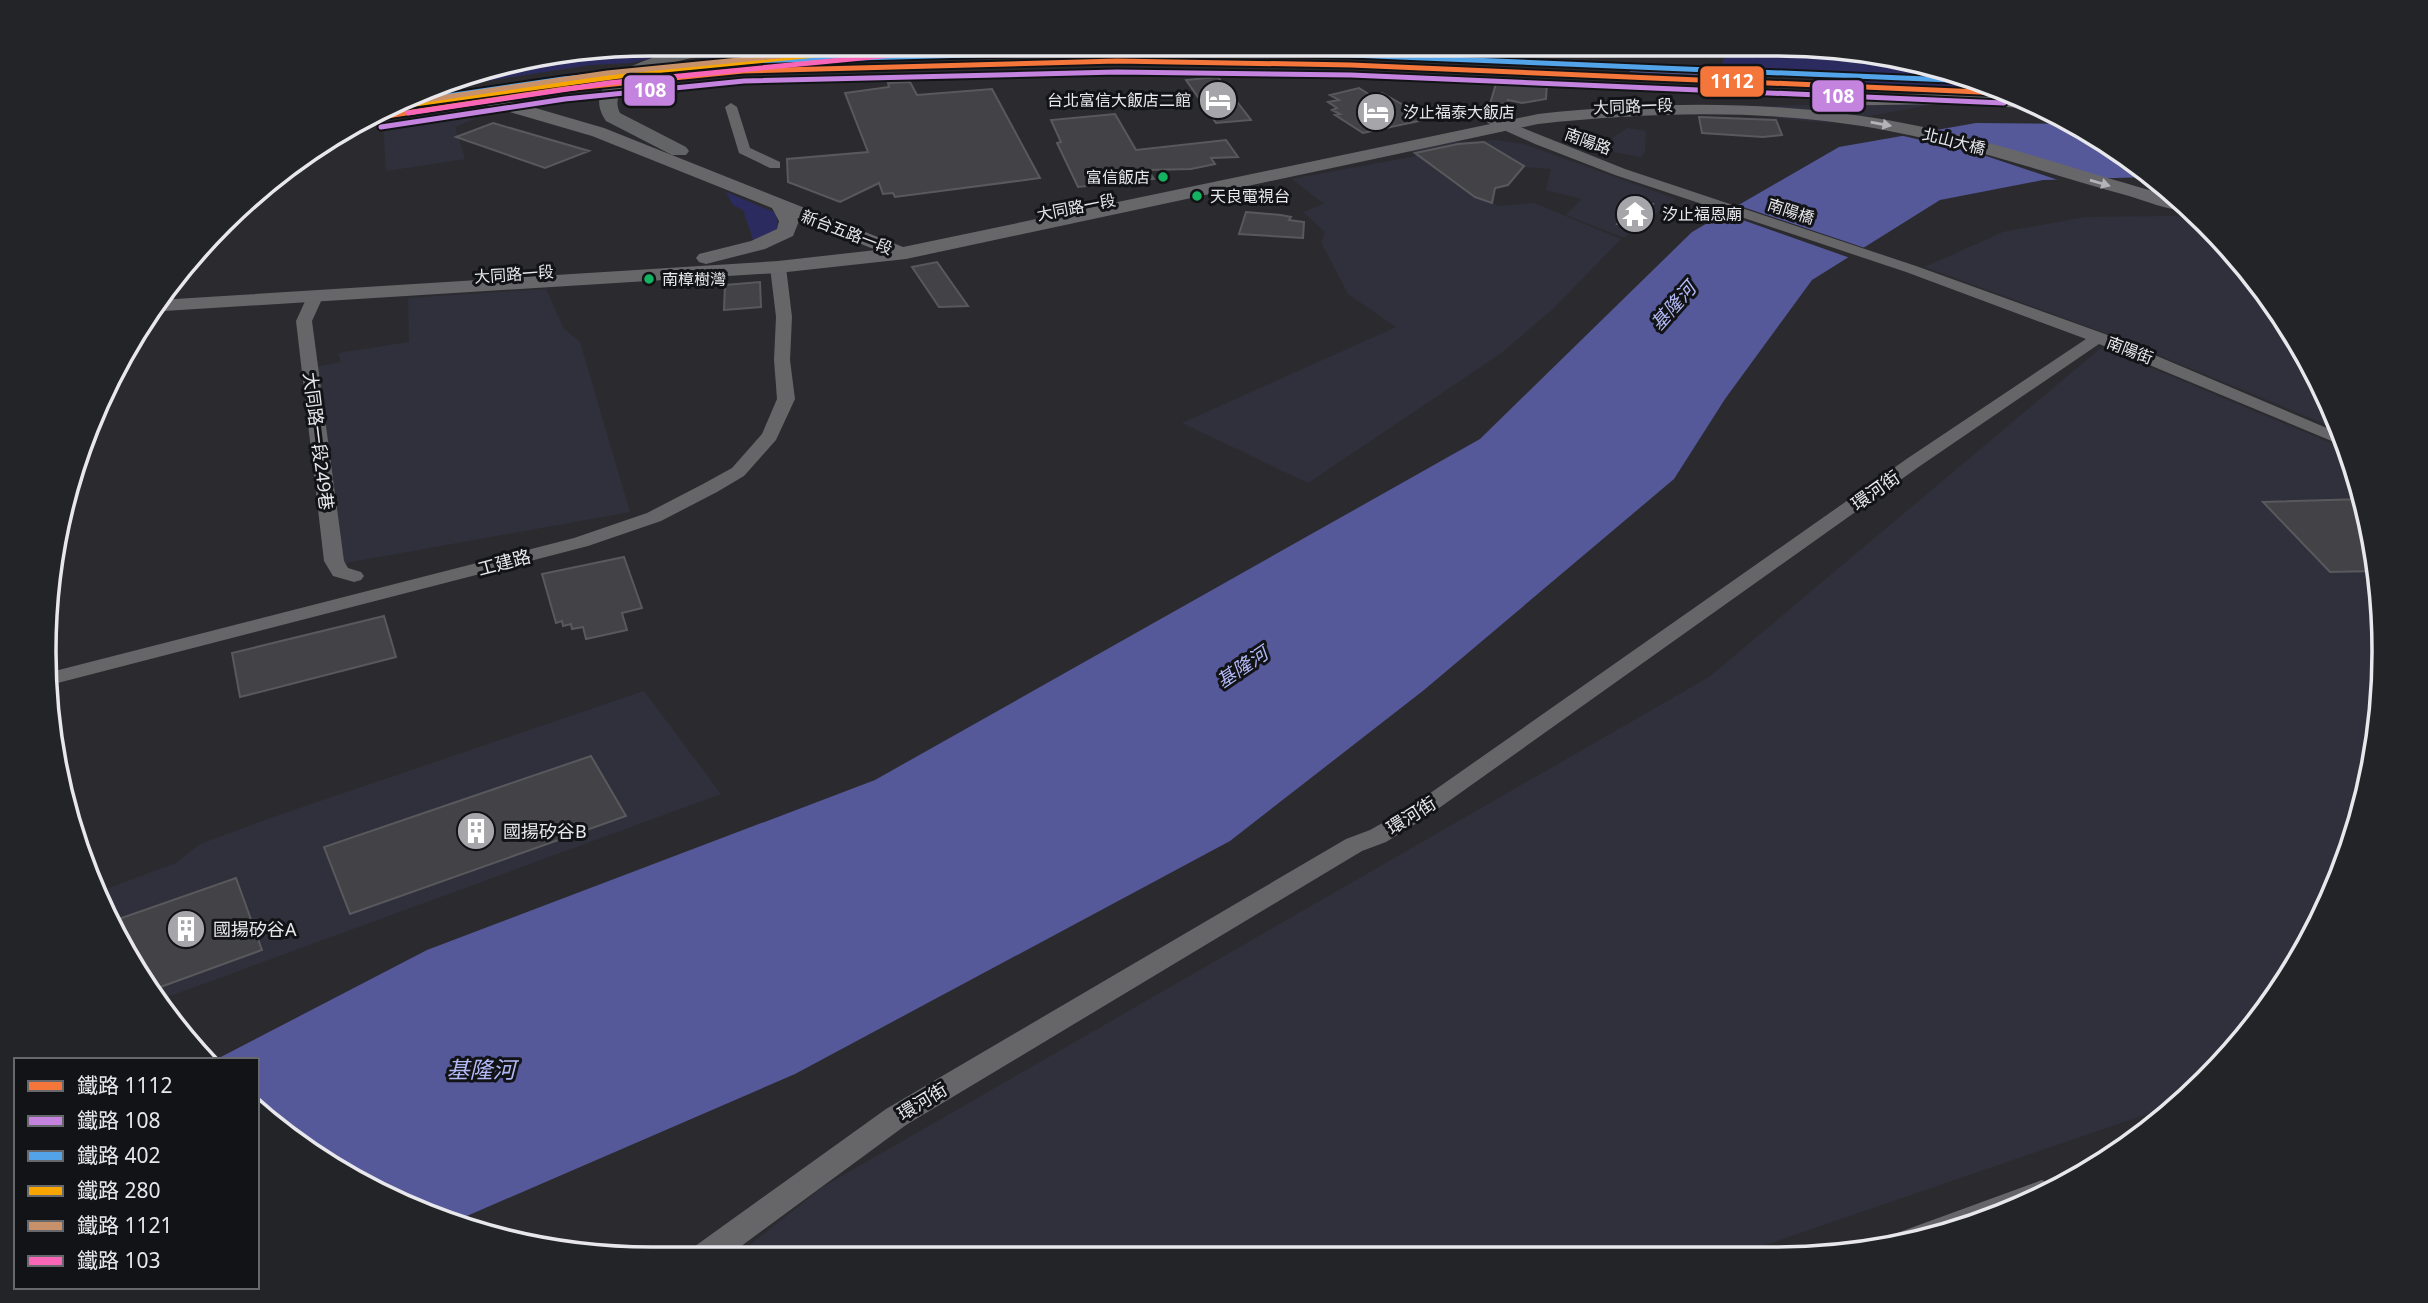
<svg xmlns="http://www.w3.org/2000/svg" width="2428" height="1303" font-family="'Noto Sans','Noto Sans TC',sans-serif">
	<style>
		.built { fill: #2f303c }
		.green { fill: #2c2b5f }
		.water { fill: #555899 }
		.pier { fill: #2b2b2f }
		.building { fill: #434347; stroke: #59595d; stroke-width: 2 }
		.lines { fill: none; stroke-linecap: round; stroke-linejoin: round }
		.minor { fill: #666668; fill-rule: evenodd }
		.major { fill: #67676a; fill-rule: evenodd }
		.highway { fill: #636466; fill-rule: evenodd }
		.rail-1-casing { stroke: #121316; stroke-width: 9 }
		.rail-2-casing { stroke: #121316; stroke-width: 9 }
		.rail-3-casing { stroke: #121316; stroke-width: 9 }
		.rail-4-casing { stroke: #121316; stroke-width: 9 }
		.rail-5-casing { stroke: #121316; stroke-width: 9 }
		.rail-6-casing { stroke: #121316; stroke-width: 9 }
		.rail-1 { stroke: #f5763a; stroke-width: 5 }
		.rail-2 { stroke: #c483df; stroke-width: 5 }
		.rail-3 { stroke: #53a3e8; stroke-width: 5 }
		.rail-4 { stroke: #f7a600; stroke-width: 5 }
		.rail-5 { stroke: #c7916a; stroke-width: 5 }
		.rail-6 { stroke: #fa66b7; stroke-width: 5 }
		.oneway { fill: #b4b4b8 }
		.bus-dot { fill: #13b361; stroke: #121316; stroke-width: 2.5 }
		.labels { text-anchor: middle; dominant-baseline: central; stroke-width: 6; stroke-linejoin: round; paint-order: stroke }
		.far-poi-label { font-size: 16px; fill: #e7e7ec; stroke: #121316; text-anchor: start }
		.far-street-label { font-size: 16px; fill: #e7e7ec; stroke: #121316 }
		.bus-label { font-size: 16px; fill: #e7e7ec; stroke: #121316; text-anchor: start }
		.street-label { font-size: 18px; fill: #e7e7ec; stroke: #121316 }
		.poi-label { font-size: 18px; fill: #e7e7ec; stroke: #121316; text-anchor: start }
		.water-label { font-size: 19px; font-style: italic; fill: #b3b9f6; stroke: #121316 }
		.near-water-label { font-size: 23px; font-style: italic; fill: #b3b9f6; stroke: #121316 }
		.rim { fill: none; stroke: #e7e7ec; stroke-width: 3.5 }
		.line-badge { stroke: #121316; stroke-width: 2.5 }
		.badge-label { font-size: 19px; text-anchor: middle; font-weight: bold; fill: #fff }
	</style>
	<rect width="100%" height="100%" fill="#2b2b2f"/>
	<path class="built" d="M 1948,102 L 1830,123 L 1774,118 L 1779,108 L 1763,106 Z
		M 463,109 L 467,118 L 477,118 L 455,127 L 465,159 L 386,171 L 383,122 Z
		M 1627,128 L 1646,131 L 1645,152 L 1641,157 L 1585,147 L 1590,142 L 1604,144 Z
		M 1497,140 L 1524,144 L 1676,199 L 1624,238 L 1566,215 L 1582,199 L 1546,190 L 1551,169 L 1525,167 L 1508,186 L 1496,190 L 1494,203 L 1472,195 L 1499,206 L 1534,203 L 1621,239 L 1553,309 L 1500,354 L 1308,483 L 1182,423 L 1396,327 L 1348,294 L 1321,242 L 1325,232 L 1303,212 L 1324,204 L 1292,179 L 1416,156 L 1410,151 L 1454,142 Z
		M 2173,216 L 2200,219 L 2258,281 L 2321,382 L 2339,430 L 2110,335 L 1925,267 L 2003,232 L 2085,217 Z
		M 546,289 L 564,329 L 580,342 L 630,512 L 340,564 L 315,367 L 341,362 L 338,353 L 409,342 L 408,298 Z
		M 2102,347 L 2347,450 L 2363,494 L 2383,611 L 2379,730 L 2352,846 L 2303,955 L 2207,1081 L 2179,1103 L 1739,1254 L 734,1258 L 821,1188 L 1709,677 Z
		M 644,691 L 721,794 L 162,999 L 95,893 L 176,863 L 200,844 L 276,816 Z"/>
	<path class="green" d="M 651,44 L 710,44 L 631,63 L 590,65 L 488,81 L 465,75 Z
		M 809,44 L 955,44 L 898,49 L 771,48 L 699,61 C 734,47 772,46 809,44 Z
		M 1726,45 L 1816,45 L 1934,65 L 1994,89 L 1846,83 C 1806,70 1762,79 1721,70 Z
		M 726,192 L 776,213 L 778,228 L 754,242 L 743,210 L 733,205 Z"/>
	<path class="water" d="M 1629,64 L 1699,68 L 1700,75 L 1630,72 Z
		M 1976,123 L 2078,124 L 2152,177 L 2043,180 L 1940,200 L 1812,280 L 1725,399 L 1674,479 L 1424,690 L 1230,841 L 795,1074 L 453,1222 L 348,1178 L 257,1104 L 257,1060 L 215,1060 L 427,950 L 875,780 L 1480,439 L 1692,232 L 1839,147 Z"/>
	<path class="pier" d="M 1918,129 L 2106,181 L 2067,183 L 1980,154 L 1895,134 Z
		M 1734,204 L 1868,249 L 1853,259 L 1720,212 Z"/>
	<path class="building" d="M 1218,77 L 1251,120 L 1216,123 L 1186,80 Z
		M 1497,80 L 1547,83 L 1546,99 L 1522,103 L 1508,100 L 1507,105 L 1490,104 Z
		M 910,82 L 917,95 L 992,89 L 1040,178 L 895,197 L 893,193 L 883,194 L 879,183 L 840,202 L 788,182 L 787,159 L 868,152 L 845,93 L 889,87 L 888,83 Z
		M 1359,88 L 1370,95 L 1382,93 L 1428,119 L 1363,133 L 1335,115 L 1340,114 L 1332,110 L 1337,108 L 1328,102 L 1339,100 L 1330,95 Z
		M 1115,114 L 1136,150 L 1226,140 L 1238,157 L 1211,158 L 1215,164 L 1191,169 L 1148,170 L 1154,179 L 1078,187 L 1057,143 L 1061,142 L 1051,120 Z
		M 1699,117 L 1776,120 L 1782,135 L 1763,137 L 1702,133 Z
		M 493,123 L 589,151 L 545,168 L 456,137 Z
		M 1484,142 L 1524,166 L 1508,185 L 1495,188 L 1492,203 L 1475,197 L 1415,153 L 1458,144 Z
		M 1632,201 L 1653,204 L 1637,227 L 1617,224 Z
		M 1246,212 L 1281,215 L 1291,217 L 1289,220 L 1304,222 L 1303,238 L 1239,234 Z
		M 937,262 L 968,306 L 939,307 L 912,267 Z
		M 760,282 L 761,307 L 724,310 L 725,285 Z
		M 2364,499 L 2376,571 L 2330,572 L 2263,502 Z
		M 624,557 L 642,608 L 622,613 L 627,630 L 586,639 L 583,627 L 572,629 L 571,624 L 563,626 L 562,621 L 556,623 L 542,574 Z
		M 384,616 L 396,657 L 240,697 L 232,653 Z
		M 591,756 L 626,816 L 350,914 L 324,847 Z
		M 236,878 L 262,950 L 155,989 L 113,921 Z"/>
	<g class="lines">
		<path class="minor" d="M 731,103 L 737,107 L 750,148 L 780,162 L 780,168 L 770,168 L 739,153 L 725,107 Z
			M 1493,116 L 1625,169 L 1916,266 L 2105,334 L 2341,434 L 2346,447 L 2099,344 L 1920,466 L 1425,818 L 1386,842 L 1362,851 L 906,1125 L 725,1258 L 687,1258 L 691,1249 L 886,1109 L 1346,839 L 1370,830 L 1409,808 L 1908,458 L 2086,339 L 1906,272 L 1615,175 L 1535,144 L 1488,123 L 1486,120 Z
			M 778,262 L 786,267 L 792,317 L 790,360 L 795,399 L 776,440 L 744,476 L 717,492 L 661,521 L 588,546 L 46,686 L 47,673 L 574,538 L 647,513 L 703,484 L 732,468 L 762,434 L 777,399 L 774,360 L 776,317 L 770,267 Z
			M 315,292 L 323,297 L 312,321 L 344,561 L 348,568 L 361,572 L 364,576 L 361,580 L 354,582 L 333,576 L 324,561 L 296,321 L 307,297 Z
			M 2042,1180 L 2054,1187 L 1972,1227 L 1895,1245 L 1893,1242 L 1897,1233 Z"/>
		<path class="major" d="M 438,85 L 498,97 L 604,128 L 903,247 L 1538,114 C 1660,101 1782,100 1903,123 C 1997,140 2087,175 2180,198 L 2191,210 C 2173,213 2147,201 2129,196 C 2056,176 1984,151 1909,135 C 1787,108 1661,111 1538,124 L 906,259 L 778,273 L 148,312 L 159,300 L 778,261 L 876,250 L 797,218 L 799,221 L 793,236 L 765,249 L 706,264 L 699,262 L 696,258 L 699,254 L 751,241 L 777,229 L 779,221 L 772,208 L 592,136 L 489,106 L 425,93 Z
			M 1943,94 L 2013,97 L 2034,106 L 2027,108 L 1943,104 L 1819,106 L 1810,101 L 1819,96 Z"/>
		<path class="highway" d="M 712,44 L 774,44 C 765,55 701,55 683,60 C 664,64 644,72 629,85 C 619,94 614,100 620,113 L 686,147 L 689,151 L 686,155 L 672,155 L 606,121 C 571,71 680,48 712,44 Z"/>
		<g class="rail-1-casing">
			<path id="rail-1" d="M 380,117 L 564,89 L 743,71 L 1117,61 L 1351,65 L 2003,93"/>
		</g>
		<g class="rail-2-casing">
			<path id="rail-2" d="M 381,127 L 565,99 L 744,81 L 1117,72 L 1351,75 L 2004,103"/>
		</g>
		<g class="rail-3-casing">
			<path id="rail-3" d="M 407,102 L 563,79 L 742,61 L 1117,51 L 1351,55 L 1974,81"/>
		</g>
		<g class="rail-4-casing">
			<path id="rail-4" d="M 400,106 L 664,70 L 928,44"/>
		</g>
		<g class="rail-5-casing">
			<path id="rail-5" d="M 406,103 L 607,73 L 902,44"/>
		</g>
		<g class="rail-6-casing">
			<path id="rail-6" d="M 408,113 L 608,83 L 903,54"/>
		</g>
		<use href="#rail-1" class="rail-1"/>
		<use href="#rail-2" class="rail-2"/>
		<use href="#rail-3" class="rail-3"/>
		<use href="#rail-4" class="rail-4"/>
		<use href="#rail-5" class="rail-5"/>
		<use href="#rail-6" class="rail-6"/>
	</g>
	<defs><path id="oneway-solid" d="M-6-.8H1V-3.2L6.5 0L1 3.2V.8H-6Z" transform="scale(1.75)"/></defs>
	<g class="oneway">
		<use href="#oneway-solid" transform="translate(1881 124) rotate(10)"/>
		<use href="#oneway-solid" transform="translate(2100 183) rotate(16)"/>
	</g>
	<defs>
		<g id="hotel-disc" transform="scale(2.0125)"><circle r="9.5" fill="#a5a5aa" stroke="#121316"/><path d="M-6-4.5h1.5V1H6V5H4.5V3h-9V5H-6ZM-4 0a1.8 1.8 0 1 1 3.6 0ZM.5 0V-2.5h3Q6-2.5 6 0Z" fill="#fff"/></g>
		<g id="temple-disc" transform="scale(2.0125)"><circle r="9.5" fill="#a5a5aa" stroke="#121316"/><path d="M0-6L5-2H3V0L6.5 2.5H4V6H1.5V3h-3V6H-4V2.5H-6.5L-3 0V-2H-5Z" fill="#fff"/></g>
		<g id="building-disc" transform="scale(2.0125)"><circle r="9.5" fill="#a5a5aa" stroke="#121316"/><path d="M-4-6H4V6H1V3H-1V6H-4ZM-2.5-4.3h1.7v1.8h-1.7ZM.8-4.3h1.7v1.8H.8ZM-2.5-1h1.7V.8h-1.7ZM.8-1h1.7V.8H.8Z" fill="#fff"/></g>
	</defs>
	<g fill-rule="evenodd">
		<use href="#hotel-disc" x="1218" y="100"/>
		<use href="#hotel-disc" x="1376" y="112"/>
		<use href="#temple-disc" x="1635" y="214"/>
		<use href="#building-disc" x="476" y="831"/>
		<use href="#building-disc" x="186" y="929"/>
	</g>
	<g class="bus-dot">
		<circle cx="1163" cy="177" r="6"/>
		<circle cx="1197" cy="196" r="6"/>
		<circle cx="649" cy="279" r="6"/>
	</g>
	<g class="labels">
		<g class="far-poi-label">
			<text x="1191" y="100" text-anchor="end">台北富信大飯店二館</text>
			<text x="1403" y="112">汐止福泰大飯店</text>
			<text x="1662" y="214">汐止福恩廟</text>
		</g>
		<g class="far-street-label">
			<text transform="translate(1633 106) rotate(-2)">大同路一段</text>
			<text transform="translate(1588 141) rotate(20)">南陽路</text>
			<text transform="translate(1954 141) rotate(14)">北山大橋</text>
			<text transform="translate(1076 207) rotate(-11)">大同路一段</text>
			<text transform="translate(1791 211) rotate(18)">南陽橋</text>
			<text transform="translate(847 232) rotate(21)">新台五路一段</text>
			<text transform="translate(514 274) rotate(-4)">大同路一段</text>
			<text transform="translate(2130 350) rotate(21)">南陽街</text>
		</g>
		<g class="bus-label">
			<text x="1150" y="177" text-anchor="end">富信飯店</text>
			<text x="1210" y="196">天良電視台</text>
			<text x="662" y="279">南樟樹灣</text>
		</g>
		<g class="street-label">
			<text transform="translate(319 441) rotate(83)">大同路一段249巷</text>
			<text transform="translate(1875 490) rotate(-35)">環河街</text>
			<text transform="translate(504 562) rotate(-15)">工建路</text>
			<text transform="translate(1411 815) rotate(-32)">環河街</text>
			<text transform="translate(922 1101) rotate(-31)">環河街</text>
		</g>
		<g class="poi-label">
			<text x="503" y="831">國揚矽谷B</text>
			<text x="213" y="929">國揚矽谷A</text>
		</g>
		<g class="water-label">
			<text transform="translate(1673 306) rotate(-49)">基隆河</text>
			<text transform="translate(1242 667) rotate(-34)">基隆河</text>
		</g>
		<g class="near-water-label">
			<text x="481" y="1069">基隆河</text>
		</g>
	</g>
	<path d="M0 0H2428V1303H0ZM651 56H1777A595 595 0 0 1 2372 651V652A595 595 0 0 1 1777 1247H651A595 595 0 0 1 56 652V651A595 595 0 0 1 651 56Z" fill="#232427" fill-rule="evenodd"/>
	<path class="rim" d="M651 56H1777A595 595 0 0 1 2372 651V652A595 595 0 0 1 1777 1247H651A595 595 0 0 1 56 652V651A595 595 0 0 1 651 56Z"/>
	<g class="line-badge">
		<rect x="1699" y="65" width="66" height="33" rx="7" fill="#f5763a"/>
		<rect x="623" y="74" width="53" height="33" rx="7" fill="#c483df"/>
		<rect x="1811" y="79" width="54" height="34" rx="7" fill="#c483df"/>
	</g>
	<g class="badge-label">
		<text x="1732" y="88">1112</text>
		<text x="650" y="97">108</text>
		<text x="1838" y="103">108</text>
	</g>
	<rect x="14" y="1058" width="245" height="231" fill="#121316" stroke="#67686c" stroke-width="2"/>
	<rect x="28" y="1081" width="35" height="10" fill="#f5763a" stroke="#67686c" stroke-width="2"/>
	<text x="77" y="1093" font-size="21" fill="#e7e7ec">鐵路 1112</text>
	<rect x="28" y="1116" width="35" height="10" fill="#c483df" stroke="#67686c" stroke-width="2"/>
	<text x="77" y="1128" font-size="21" fill="#e7e7ec">鐵路 108</text>
	<rect x="28" y="1151" width="35" height="10" fill="#53a3e8" stroke="#67686c" stroke-width="2"/>
	<text x="77" y="1163" font-size="21" fill="#e7e7ec">鐵路 402</text>
	<rect x="28" y="1186" width="35" height="10" fill="#f7a600" stroke="#67686c" stroke-width="2"/>
	<text x="77" y="1198" font-size="21" fill="#e7e7ec">鐵路 280</text>
	<rect x="28" y="1221" width="35" height="10" fill="#c7916a" stroke="#67686c" stroke-width="2"/>
	<text x="77" y="1233" font-size="21" fill="#e7e7ec">鐵路 1121</text>
	<rect x="28" y="1256" width="35" height="10" fill="#fa66b7" stroke="#67686c" stroke-width="2"/>
	<text x="77" y="1268" font-size="21" fill="#e7e7ec">鐵路 103</text>
</svg>
